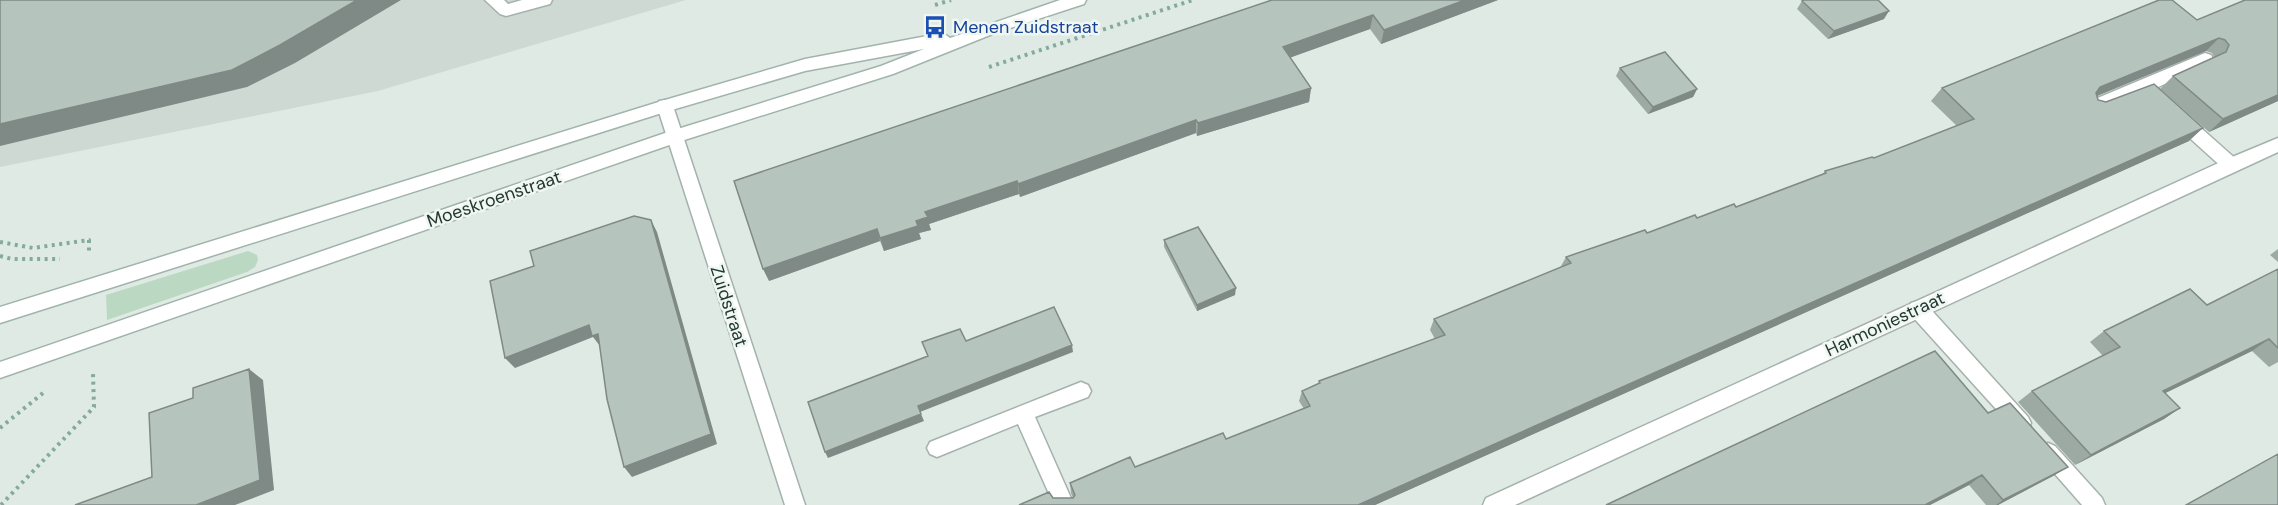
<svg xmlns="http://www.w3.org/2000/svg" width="2278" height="505" font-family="'DM Sans',sans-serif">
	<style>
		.built { fill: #cfd9d4 }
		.green { fill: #bbd9c2 }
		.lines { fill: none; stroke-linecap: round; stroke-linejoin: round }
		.lane-casing { stroke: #a4b1ac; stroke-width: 3 }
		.street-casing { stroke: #a4b1ac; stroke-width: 3 }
		.secondary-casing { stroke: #a1b4ac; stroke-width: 3 }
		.path { stroke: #84aa9d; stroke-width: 4; stroke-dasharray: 3 4.5; stroke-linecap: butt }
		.lane { fill: #fff; fill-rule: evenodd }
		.street { fill: #fff; fill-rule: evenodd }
		.secondary { fill: #fff; fill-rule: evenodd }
		.wall { fill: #9da9a3 }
		.shaded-wall { fill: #7f8985 }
		.building { fill: #b6c4be; stroke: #7f8985; stroke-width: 1.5 }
		.labels { text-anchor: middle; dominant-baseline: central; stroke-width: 5; stroke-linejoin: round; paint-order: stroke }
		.transit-label { font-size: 18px; fill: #164399; stroke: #f0f7f3; text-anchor: start }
		.street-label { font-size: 18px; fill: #233832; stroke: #f0f7f3 }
	</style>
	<rect width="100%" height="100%" fill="#e0eae5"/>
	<path class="built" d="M 0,0 L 686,0 L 378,91 L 0,167 Z"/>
	<path class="green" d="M 248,251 L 257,255 L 258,260 L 255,267 L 247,272 L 107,320 L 106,295 Z"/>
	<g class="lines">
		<g class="lane-casing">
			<path id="lane" d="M 485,0 L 504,0 L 508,4 L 522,0 L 552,0 L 550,4 L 506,16 L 500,14 Z
				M 2205,53 L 2211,55 L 2213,59 L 2211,63 L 2156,88 L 2237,160 L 2240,165 L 2237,170 L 2231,172 L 2225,170 L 2141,94 L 2094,113 L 2088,112 L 2086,107 L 2088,102 Z
				M 1918,301 L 1925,303 L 2028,417 L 2031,423 L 2028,429 L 2021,432 L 2014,429 L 1911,315 L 1909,309 L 1911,303 Z
				M 1081,382 L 1088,385 L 1091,391 L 1088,397 L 1035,417 L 1074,505 L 1054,505 L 1018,424 L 937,457 L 930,454 L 927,448 L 930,442 Z
				M 2048,443 L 2055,446 L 2102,498 L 2105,505 L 2082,505 L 2041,458 L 2038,452 L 2041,446 Z"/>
		</g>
		<g class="street-casing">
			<path id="street" d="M 665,100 L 671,101 L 673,106 L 805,505 L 785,505 L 657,106 L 659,101 Z
				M 2278,138 L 2278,152 L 1515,505 L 1483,505 L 1486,498 L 2225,160 Z"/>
		</g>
		<g class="secondary-casing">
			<path id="secondary" d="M 1060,0 L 1086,0 L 1084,4 L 995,33 L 893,74 L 678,142 L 0,378 L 0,362 L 668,132 L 881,66 L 924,49 L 805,71 L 665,112 L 0,323 L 0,307 L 665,100 L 805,59 L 943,33 L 950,38 Z"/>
		</g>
		<path class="path" d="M 935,5 L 951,0
			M 989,67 L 1193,0
			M 0,242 L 33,248 L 89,240 L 89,253
			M 0,256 L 12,259 L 60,259
			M 0,428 L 43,393
			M 1,505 L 94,407 L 93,374"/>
		<use href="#lane" class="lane"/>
		<use href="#street" class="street"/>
		<use href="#secondary" class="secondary"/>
	</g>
	<path class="wall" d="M 1272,0 L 1498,0 L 1381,44 L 1370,29 L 1290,57 L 1311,88 L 1309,102 L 1197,136 L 1196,133 L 1020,197 L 1019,194 L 929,224 L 931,230 L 919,233 L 921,239 L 884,251 L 880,241 L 769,281 Z
		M 2245,0 L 2278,101 L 2209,132 L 2160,89 L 2173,76 L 2214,57 L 2212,53 L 2206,51 L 2097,96 L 2098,100 L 2189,141 L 1375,505 L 1019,505 L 1053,498 L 1073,498 L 1071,493 L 1070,483 L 1135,467 L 1226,439 L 1304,409 L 1299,401 L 1302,391 L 1318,383 L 1319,381 L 1435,339 L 1430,330 L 1434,319 L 1560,268 L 1566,257 L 1736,207 L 1822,175 L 1825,171 L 1874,158 L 1957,126 L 1931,101 L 1942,88 L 2197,20 Z
		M 1802,1 L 1884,19 L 1828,39 L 1797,9 Z
		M 1620,68 L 1697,89 L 1693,97 L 1648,114 L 1616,76 Z
		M 1164,240 L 1235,295 L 1197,311 L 1164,247 Z
		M 2278,249 L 2278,262 L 2270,255 Z
		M 2278,269 L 2278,362 L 2269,367 L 2252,351 L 2165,393 L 2180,408 L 2164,419 L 2075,465 L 2018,402 L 2032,391 L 2103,356 L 2090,342 L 2104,331 L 2207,305 Z
		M 1988,413 L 2068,467 L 2053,476 L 1998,505 L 1986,505 L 1969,485 L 1930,505 L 1606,505 Z"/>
	<path class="shaded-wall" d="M 357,0 L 401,0 L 295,63 L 247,87 L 0,146 L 0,124 Z
		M 1465,0 L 1498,0 L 1381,44 L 1384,30 Z
		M 1889,11 L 1884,19 L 1828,39 L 1834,31 Z
		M 1373,15 L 1370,29 L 1281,61 L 1283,47 Z
		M 2219,38 L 2206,51 L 2087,100 L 2100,87 Z
		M 1311,88 L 1309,102 L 1197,136 L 1198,123 Z
		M 1697,89 L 1693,97 L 1648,114 L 1653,107 Z
		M 2278,95 L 2278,101 L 2209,132 L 2223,119 Z
		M 1196,120 L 1196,133 L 1020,197 L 1018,184 Z
		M 2203,128 L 2189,141 L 1375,505 L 1358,505 Z
		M 1017,181 L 1019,194 L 929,224 L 931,230 L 919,233 L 921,239 L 884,251 L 880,238 L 916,221 L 925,212 Z
		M 651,220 L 657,232 L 717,444 L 632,477 L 624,467 Z
		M 877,229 L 880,241 L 769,281 L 763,269 Z
		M 1236,288 L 1235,295 L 1197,311 L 1197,305 Z
		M 589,325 L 598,334 L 600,346 L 593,337 L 515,368 L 505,358 Z
		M 2269,339 L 2252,351 L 2147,402 L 2163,391 Z
		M 1072,345 L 1073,352 L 920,412 L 918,406 Z
		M 249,369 L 263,380 L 274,490 L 235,505 L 196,505 Z
		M 2180,408 L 2164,419 L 2075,465 L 2091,455 Z
		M 921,414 L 924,421 L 828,458 L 825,452 Z
		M 2068,467 L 2053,476 L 1998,505 L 1996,505 L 2003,500 Z
		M 1982,475 L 1969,485 L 1930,505 L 1925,505 Z"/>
	<path class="building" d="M 0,0 L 357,0 L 280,45 L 232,70 L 0,124 Z
		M 1272,0 L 1465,0 L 1384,30 L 1373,15 L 1283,47 L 1311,88 L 1198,123 L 1196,120 L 1018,184 L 1017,181 L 925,212 L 928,217 L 916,221 L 918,226 L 880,238 L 877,229 L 763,269 L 734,181 Z
		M 1804,0 L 1878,0 L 1889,11 L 1834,31 L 1802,1 Z
		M 2159,0 L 2172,0 L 2197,20 L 2245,0 L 2278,0 L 2278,95 L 2223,119 L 2173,76 L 2226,52 L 2229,45 L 2225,40 L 2219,38 L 2100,87 L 2096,93 L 2098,100 L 2106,102 L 2154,84 L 2203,128 L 1358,505 L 1019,505 L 1049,492 L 1053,498 L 1073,498 L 1075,495 L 1070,483 L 1130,457 L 1135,467 L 1223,433 L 1226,439 L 1310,406 L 1302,391 L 1320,383 L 1319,381 L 1445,335 L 1434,319 L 1571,263 L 1566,257 L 1645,230 L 1647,233 L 1695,215 L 1697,218 L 1734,204 L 1736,207 L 1826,173 L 1825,171 L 1872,157 L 1874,158 L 1974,119 L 1942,88 Z
		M 1665,52 L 1697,89 L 1653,107 L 1620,68 Z
		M 634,216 L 651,220 L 711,434 L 624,467 L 607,399 L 598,334 L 592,336 L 589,325 L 505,358 L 490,281 L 534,266 L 530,251 Z
		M 1198,227 L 1236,288 L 1197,305 L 1164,240 Z
		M 2278,269 L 2278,348 L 2269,339 L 2163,391 L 2180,408 L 2091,455 L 2032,391 L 2120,347 L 2104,331 L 2190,289 L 2207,305 Z
		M 1054,307 L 1072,345 L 918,406 L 921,414 L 825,452 L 808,402 L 928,356 L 922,342 L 960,329 L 966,341 Z
		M 1935,351 L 1988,413 L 2010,403 L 2068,467 L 2003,500 L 1982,475 L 1925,505 L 1606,505 Z
		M 249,369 L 260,480 L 196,505 L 75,505 L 152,477 L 149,413 L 193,398 L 193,388 Z
		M 2278,454 L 2278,505 L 2186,505 Z"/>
	<defs>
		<g id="bus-bare" transform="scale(1.8)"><path d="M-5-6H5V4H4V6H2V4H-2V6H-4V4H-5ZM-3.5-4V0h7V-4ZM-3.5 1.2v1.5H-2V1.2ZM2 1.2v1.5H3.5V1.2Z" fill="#1a4fb4" stroke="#f0f7f3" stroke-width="2.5" paint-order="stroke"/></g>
	</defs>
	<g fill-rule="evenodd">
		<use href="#bus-bare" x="935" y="27"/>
	</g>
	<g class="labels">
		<g class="transit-label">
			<text x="953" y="27">Menen Zuidstraat</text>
		</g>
		<g class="street-label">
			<text transform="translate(494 199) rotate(-19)">Moeskroenstraat</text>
			<text transform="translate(729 306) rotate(72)">Zuidstraat</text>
			<text transform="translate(1885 324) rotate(-25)">Harmoniestraat</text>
		</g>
	</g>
</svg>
